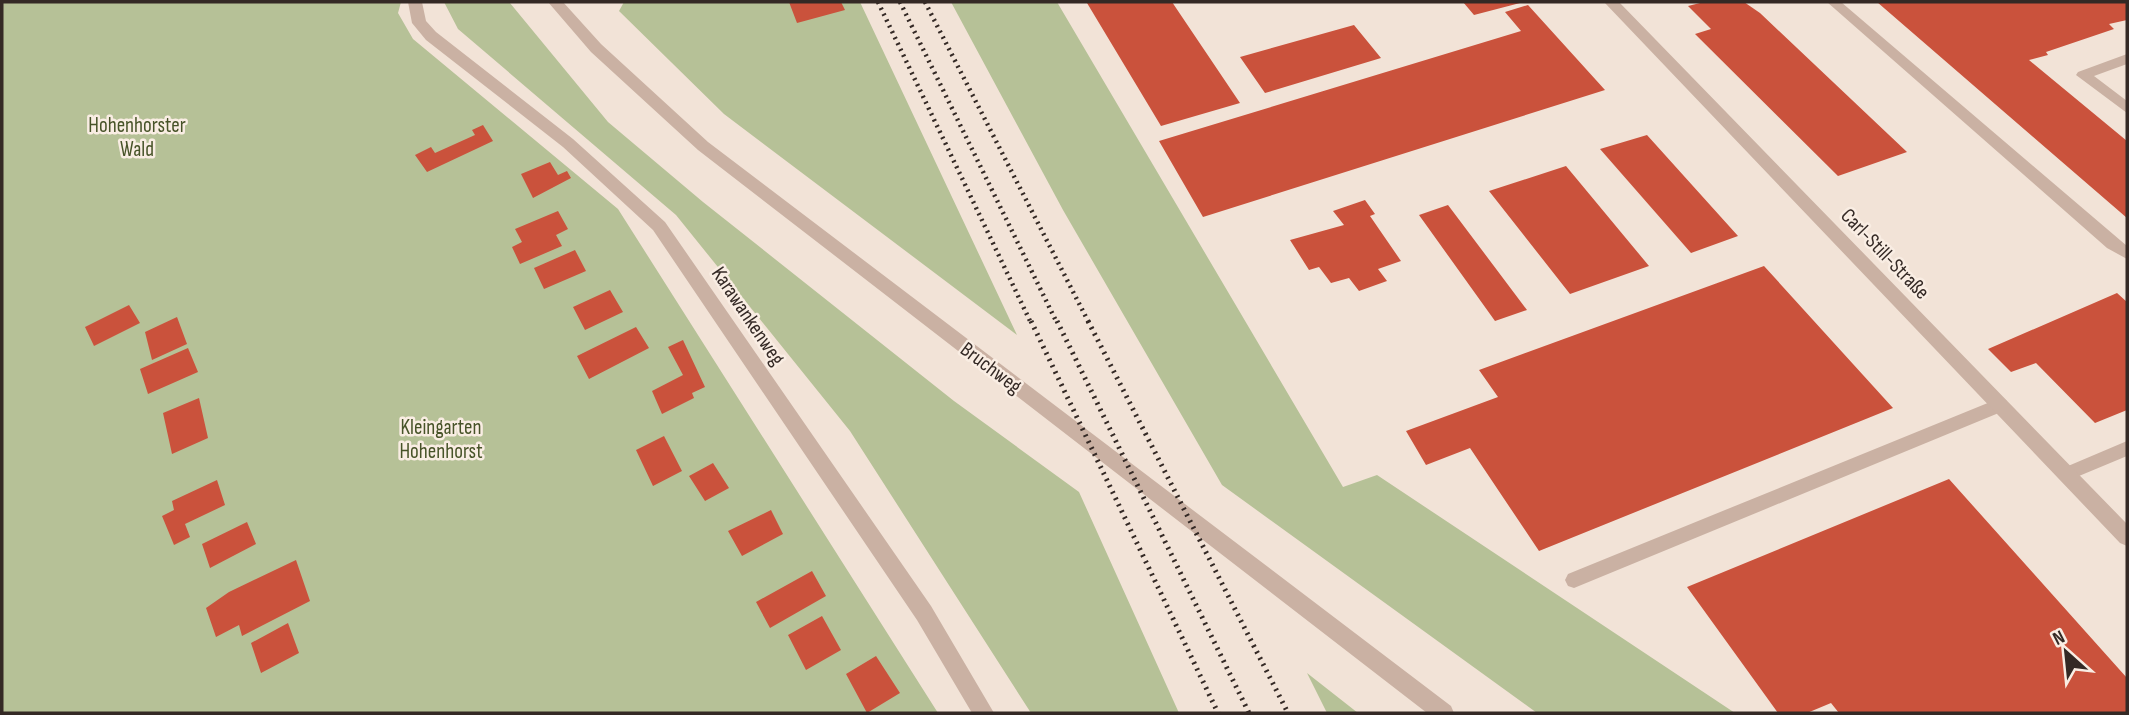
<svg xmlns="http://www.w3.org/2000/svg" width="2129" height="715" font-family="'Sofia Sans Condensed',sans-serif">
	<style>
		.green { fill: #b6c197 }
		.building { fill: #ca523c }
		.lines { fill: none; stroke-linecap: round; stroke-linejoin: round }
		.service { fill: #cab1a3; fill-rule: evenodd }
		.minor { fill: #cab1a3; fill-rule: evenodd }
		.tertiary { fill: #cab1a3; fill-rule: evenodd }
		.rail-far1 { stroke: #342925; stroke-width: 4.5; stroke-dasharray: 2 4.5; stroke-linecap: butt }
		.rail { stroke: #342925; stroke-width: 5; stroke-dasharray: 2 5; stroke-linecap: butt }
		.labels { text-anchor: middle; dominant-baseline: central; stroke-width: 5; stroke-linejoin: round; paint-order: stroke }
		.park-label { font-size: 21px; fill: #475328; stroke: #f9ede3 }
		.street-label { font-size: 21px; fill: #342925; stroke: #f9ede3 }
	</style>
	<rect width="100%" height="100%" fill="#f2e3d7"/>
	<path class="green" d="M 2,2 L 401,2 L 398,13 L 413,39 L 618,209 L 938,713 L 2,713 Z
		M 444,2 L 510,3 L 608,122 L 703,202 L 954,401 L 1079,492 L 1179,713 L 1031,713 L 850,431 L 676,215 L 458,29 Z
		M 624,2 L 860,2 L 1017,335 L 724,114 L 619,11 Z
		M 951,2 L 1057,2 L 1343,487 L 1377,475 L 1735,713 L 1537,713 L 1222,485 L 1063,210 Z
		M 1307,673 L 1358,713 L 1327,713 Z"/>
	<path class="building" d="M 789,2 L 841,2 L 845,10 L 797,23 Z
		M 1172,2 L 1240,103 L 1161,126 L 1087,3 Z
		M 1463,2 L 1520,2 L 1520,3 L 1474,15 Z
		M 1704,2 L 1744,2 L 1760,13 L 1907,152 L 1838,176 L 1695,34 L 1711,29 L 1688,6 Z
		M 1877,2 L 2127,2 L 2127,20 L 2109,24 L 2114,29 L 2046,52 L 2048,55 L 2029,60 L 2127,141 L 2127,218 Z
		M 1528,5 L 1605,90 L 1203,217 L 1159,141 L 1521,31 L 1505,12 Z
		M 1354,25 L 1381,58 L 1265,93 L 1240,57 Z
		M 483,125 L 493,141 L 427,172 L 415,155 L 431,147 L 435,153 L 475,135 L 472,130 Z
		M 1647,135 L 1738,236 L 1691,253 L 1600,149 Z
		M 550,162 L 558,175 L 567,171 L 571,178 L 533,198 L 521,174 Z
		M 1566,166 L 1649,266 L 1570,294 L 1489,191 Z
		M 1365,200 L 1375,214 L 1370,216 L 1401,261 L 1378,269 L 1387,281 L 1359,291 L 1349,278 L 1331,283 L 1319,267 L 1309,270 L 1290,240 L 1344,225 L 1333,211 Z
		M 1448,205 L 1527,310 L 1495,321 L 1419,215 Z
		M 558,211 L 568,229 L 556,235 L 562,246 L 520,264 L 512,247 L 522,242 L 515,229 Z
		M 575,250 L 586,271 L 544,289 L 534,268 Z
		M 1764,266 L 1893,408 L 1539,551 L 1470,448 L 1426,465 L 1406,431 L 1498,397 L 1479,370 Z
		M 610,290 L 623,312 L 585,330 L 573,307 Z
		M 2117,293 L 2127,302 L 2127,410 L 2095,423 L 2036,363 L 2011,372 L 1988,349 Z
		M 129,305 L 140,323 L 94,346 L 85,327 Z
		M 177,317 L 187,344 L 152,360 L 145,332 Z
		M 636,327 L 649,348 L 589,379 L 577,356 Z
		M 683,340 L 705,387 L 692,393 L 694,398 L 662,414 L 652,391 L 683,375 L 668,347 Z
		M 188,348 L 198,372 L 148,394 L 140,369 Z
		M 199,398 L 208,438 L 172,454 L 163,413 Z
		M 664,436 L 682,471 L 653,486 L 636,450 Z
		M 713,463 L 729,488 L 705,501 L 689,476 Z
		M 1949,479 L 2127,678 L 2127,713 L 1839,713 L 1831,703 L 1807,713 L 1778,713 L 1687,587 Z
		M 217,480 L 225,505 L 185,524 L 190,537 L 174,545 L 162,516 L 174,510 L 172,501 Z
		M 771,510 L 783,534 L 742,556 L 728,531 Z
		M 247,522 L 256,544 L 210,568 L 202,544 Z
		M 296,560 L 310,601 L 242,636 L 239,625 L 216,637 L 206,608 L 229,592 Z
		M 812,571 L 826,596 L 770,628 L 756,602 Z
		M 822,616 L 841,650 L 806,670 L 788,635 Z
		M 288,623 L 299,653 L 261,673 L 251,643 Z
		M 876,656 L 900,693 L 867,713 L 846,674 Z"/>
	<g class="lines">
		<path class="service" d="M 1827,2 L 1841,2 L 2127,246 L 2127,259 L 2107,248 Z
			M 2127,54 L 2127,64 L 2094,76 L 2127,101 L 2127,113 L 2076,75 L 2078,72 Z
			M 2000,398 L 2006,400 L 2008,405 L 2006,410 L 1574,588 L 1568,586 L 1565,580 L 1568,574 Z
			M 2127,441 L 2127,456 L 2067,481 L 2061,479 L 2059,474 L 2061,469 Z"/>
		<path class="minor" d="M 408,2 L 422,2 L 426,21 L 436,32 L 573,139 L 665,222 L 931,606 L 994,713 L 972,713 L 917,620 L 653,230 L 563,147 L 426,40 L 412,23 Z
			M 1604,2 L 1619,2 L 2127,524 L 2127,546 L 2120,543 Z"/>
		<path class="tertiary" d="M 548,2 L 563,2 L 601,44 L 708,142 L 1451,706 L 1454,713 L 1427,713 L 698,150 L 591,52 Z"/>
		<path class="rail-far1" d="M 878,2 L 1031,323
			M 900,2 L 1057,323
			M 925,2 L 1089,323"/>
		<path class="rail" d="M 1031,321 L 1218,713
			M 1057,321 L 1249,713
			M 1088,321 L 1288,713"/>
	</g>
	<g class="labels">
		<g class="park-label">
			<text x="137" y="125">Hohenhorster<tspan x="137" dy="24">Wald</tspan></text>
			<text x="441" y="427">Kleingarten<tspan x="441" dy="24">Hohenhorst</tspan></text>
		</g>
		<g class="street-label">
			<text transform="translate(1885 254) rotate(46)">Carl-Still-Straße</text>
			<text transform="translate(748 316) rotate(56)">Karawankenweg</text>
			<text transform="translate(991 368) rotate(37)">Bruchweg</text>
		</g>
	</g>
	<rect width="2129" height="715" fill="none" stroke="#342925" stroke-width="7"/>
	<g transform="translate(2066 652) rotate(333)" stroke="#f9ede3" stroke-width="5" paint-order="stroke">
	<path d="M0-5L12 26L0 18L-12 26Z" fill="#342925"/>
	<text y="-10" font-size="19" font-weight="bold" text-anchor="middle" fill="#342925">N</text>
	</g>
</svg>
